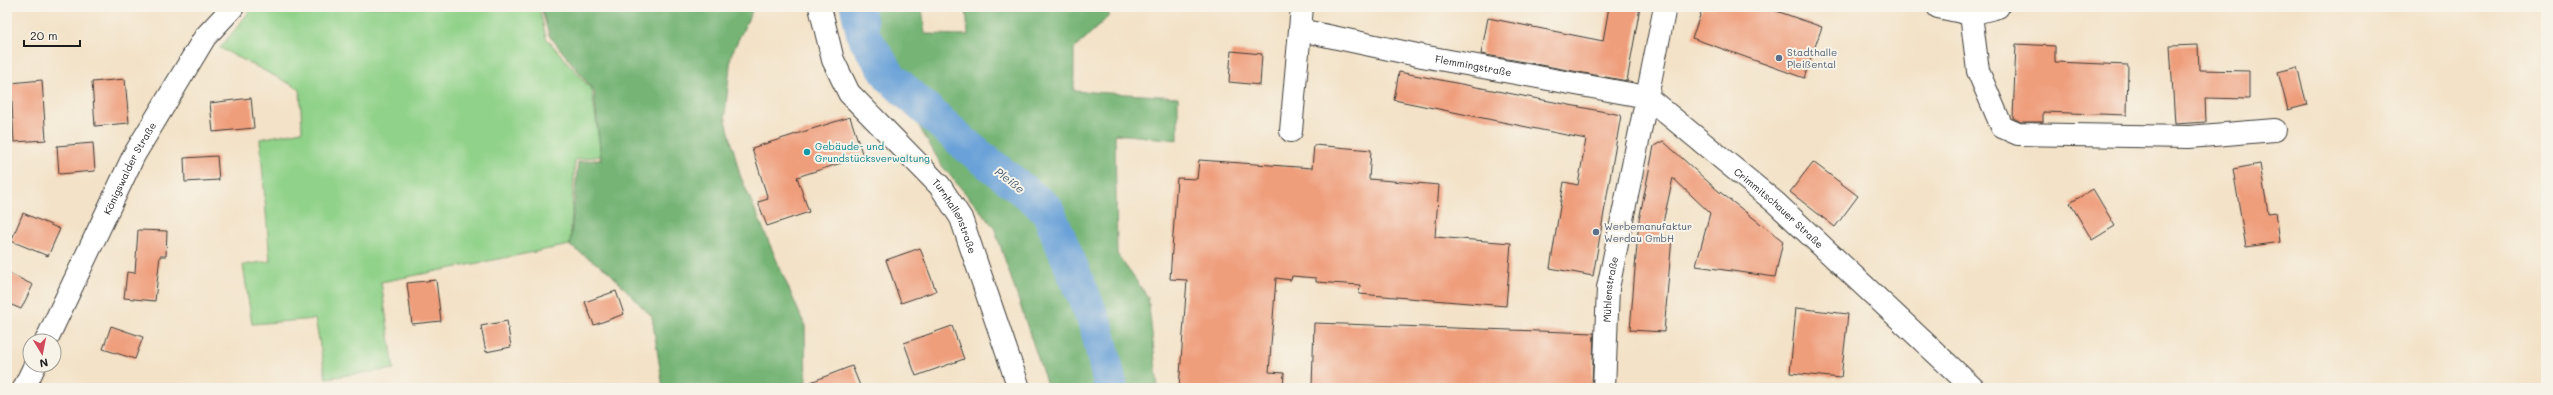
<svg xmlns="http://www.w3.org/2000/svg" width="2553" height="395" font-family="Mali,sans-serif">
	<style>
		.green { fill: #90d289; stroke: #567752 }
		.forest { fill: #74b475; stroke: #486848 }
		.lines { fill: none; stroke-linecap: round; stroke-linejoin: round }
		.river { stroke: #69a1d8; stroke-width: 34 }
		.building { fill: #ef9e7b }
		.minor-casing { stroke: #3c3a36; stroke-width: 24 }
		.tertiary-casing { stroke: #3c3a36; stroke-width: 24 }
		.minor { stroke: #fff; stroke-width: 22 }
		.tertiary { stroke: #fff; stroke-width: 22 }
		.service-dot { fill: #5c6f8a; stroke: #f7f3e8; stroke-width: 1.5 }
		.culture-dot { fill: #0f9aa8; stroke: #f7f3e8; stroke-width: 1.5 }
		.labels { text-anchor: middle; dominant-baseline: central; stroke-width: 4; stroke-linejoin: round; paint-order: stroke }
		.service-label { font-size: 10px; fill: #4e5e75; stroke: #f7f3e8; text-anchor: start }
		.street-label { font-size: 10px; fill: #1c1c1c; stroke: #f7f3e8 }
		.culture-label { font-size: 10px; fill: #0d838f; stroke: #f7f3e8; text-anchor: start }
		.water-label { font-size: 11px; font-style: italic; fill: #3f5871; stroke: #f7f3e8 }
	</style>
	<rect width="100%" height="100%" fill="#f7f3e8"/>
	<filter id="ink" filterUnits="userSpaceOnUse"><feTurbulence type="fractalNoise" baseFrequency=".025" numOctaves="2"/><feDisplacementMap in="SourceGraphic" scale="8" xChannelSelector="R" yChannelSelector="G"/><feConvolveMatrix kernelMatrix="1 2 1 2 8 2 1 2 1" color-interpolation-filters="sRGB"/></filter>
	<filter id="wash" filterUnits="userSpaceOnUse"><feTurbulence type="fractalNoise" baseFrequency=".012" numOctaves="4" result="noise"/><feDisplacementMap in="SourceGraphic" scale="16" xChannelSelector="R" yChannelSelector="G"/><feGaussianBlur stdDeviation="0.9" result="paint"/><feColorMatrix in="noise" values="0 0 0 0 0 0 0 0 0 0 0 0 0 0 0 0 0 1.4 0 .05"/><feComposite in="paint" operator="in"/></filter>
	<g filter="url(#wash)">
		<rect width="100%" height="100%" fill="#f3e2c7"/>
		<path class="green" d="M 253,7 L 539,7 L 546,38 L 592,90 L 601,156 L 575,160 L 570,245 L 381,282 L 394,369 L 326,378 L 315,319 L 252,324 L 243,265 L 270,261 L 260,139 L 302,131 L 300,89 L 220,48 Z"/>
		<path class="forest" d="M 541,7 L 754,7 L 731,55 L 725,116 L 740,175 L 805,326 L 806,388 L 663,388 L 652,317 L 608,271 L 570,246 L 578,162 L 601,159 L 594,91 L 549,35 Z
			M 857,7 L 922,7 L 925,34 L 968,35 L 966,7 L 1108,7 L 1109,16 L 1074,49 L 1074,91 L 1178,97 L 1178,140 L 1115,134 L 1117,254 L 1148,297 L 1158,388 L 1048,388 L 994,227 L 942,166 L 891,78 L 864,37 Z"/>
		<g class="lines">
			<path class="river" d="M 857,7 L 864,37 L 891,78 L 967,146 L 1047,209 L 1097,328 L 1111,388"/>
		</g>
		<g id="blocks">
			<path class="building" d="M 1609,7 L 1640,7 L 1627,81 L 1481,54 L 1488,18 L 1603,41 Z
				M 1703,7 L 1765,7 L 1822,27 L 1804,78 L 1692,38 Z
				M 2016,44 L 2055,46 L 2055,62 L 2128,65 L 2127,115 L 2043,112 L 2043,122 L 2021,122 L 2013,118 Z
				M 2198,45 L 2199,70 L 2249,71 L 2249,99 L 2205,98 L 2206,122 L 2175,124 L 2170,46 Z
				M 1231,51 L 1262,54 L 1260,85 L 1229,82 Z
				M 2297,67 L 2307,105 L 2288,110 L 2278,72 Z
				M 1399,72 L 1621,115 L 1593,276 L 1550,268 L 1564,182 L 1578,185 L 1586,139 L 1394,100 Z
				M 125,79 L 129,123 L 95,126 L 92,82 Z
				M 42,80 L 46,140 L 14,142 L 11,83 Z
				M 251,98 L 254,128 L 213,132 L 210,103 Z
				M 850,117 L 863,156 L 797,177 L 809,212 L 767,226 L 758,202 L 768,199 L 752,148 Z
				M 1663,141 L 1716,189 L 1783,241 L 1775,277 L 1696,266 L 1710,213 L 1673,178 L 1660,236 L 1672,237 L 1664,332 L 1630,330 L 1639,220 L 1654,146 Z
				M 93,143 L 95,171 L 59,174 L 57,146 Z
				M 1314,145 L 1371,150 L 1369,179 L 1439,185 L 1435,237 L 1511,243 L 1506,306 L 1359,294 L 1360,285 L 1316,282 L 1316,278 L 1292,276 L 1291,280 L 1276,278 L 1269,372 L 1284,373 L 1283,388 L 1179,388 L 1187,280 L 1170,279 L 1177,178 L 1197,179 L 1199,160 L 1312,168 Z
				M 217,156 L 219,180 L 185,182 L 184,158 Z
				M 1813,162 L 1858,196 L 1835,227 L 1790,192 Z
				M 2260,164 L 2268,213 L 2276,212 L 2280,242 L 2246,247 L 2233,169 Z
				M 2093,189 L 2115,226 L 2092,240 L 2070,203 Z
				M 23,213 L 60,229 L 48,256 L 11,241 Z
				M 138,230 L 167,231 L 166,256 L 160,256 L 155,301 L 124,298 L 127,272 L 135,273 Z
				M 920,248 L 936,291 L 901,303 L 886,260 Z
				M 7,272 L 33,285 L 21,309 L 7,303 Z
				M 436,280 L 441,321 L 412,324 L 407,283 Z
				M 616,291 L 624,314 L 594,325 L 585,302 Z
				M 1796,308 L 1848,314 L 1841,378 L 1790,373 Z
				M 507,321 L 511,347 L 486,352 L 481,326 Z
				M 1314,323 L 1594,333 L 1592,388 L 1312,388 Z
				M 111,326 L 143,337 L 135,359 L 103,349 Z
				M 952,326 L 964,359 L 916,376 L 904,343 Z
				M 852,366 L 861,388 L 798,388 L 798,387 Z"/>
		</g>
	</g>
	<g filter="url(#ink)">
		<use href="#blocks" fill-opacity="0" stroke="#3c3a36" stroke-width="1"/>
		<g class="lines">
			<g class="minor-casing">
				<g id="minor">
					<path id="s1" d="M 820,7 L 833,60 L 849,93 L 940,186 L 961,218 L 1019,388"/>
					<path d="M 1938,7 L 1971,14 L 1998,7"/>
					<path d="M 1971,14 L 1978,71 L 2002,127 L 2018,134 L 2189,137 L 2275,130"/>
					<path id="s2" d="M 1300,30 L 1422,56 L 1647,97"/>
					<path d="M 1291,131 L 1302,7"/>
				</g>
			</g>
			<g class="tertiary-casing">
				<g id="tertiary">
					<path id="s3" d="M 1665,7 L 1647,97 L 1776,203 L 1973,388"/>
					<path id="s4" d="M 46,341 L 134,155 L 205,37 L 233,7"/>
					<path d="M 24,388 L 35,365"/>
					<path id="s5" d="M 1604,388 L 1608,288 L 1647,97"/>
				</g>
			</g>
			<use href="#minor" class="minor"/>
			<use href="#tertiary" class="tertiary"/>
		</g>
	</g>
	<g class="service-dot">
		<circle cx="1779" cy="58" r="4"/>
		<circle cx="1596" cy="232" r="4"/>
	</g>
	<circle class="culture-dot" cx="807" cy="152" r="4"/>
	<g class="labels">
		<g class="service-label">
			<text x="1787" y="52">Stadthalle<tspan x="1787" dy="12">Pleißental</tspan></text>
			<text x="1604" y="226">Werbemanufaktur<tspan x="1604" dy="12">Werdau GmbH</tspan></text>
		</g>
		<g class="street-label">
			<text stroke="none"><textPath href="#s2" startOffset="177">Flemmingstraße</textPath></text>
			<text stroke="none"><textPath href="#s4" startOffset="192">Königswalder Straße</textPath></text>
			<text stroke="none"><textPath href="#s3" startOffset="264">Crimmitschauer Straße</textPath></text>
			<text stroke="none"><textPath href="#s1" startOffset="255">Turnhallenstraße</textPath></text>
			<text stroke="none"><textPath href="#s5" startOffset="99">Mühlenstraße</textPath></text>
		</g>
		<g class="culture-label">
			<text x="815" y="146">Gebäude- und<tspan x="815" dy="12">Grundstücksverwaltung</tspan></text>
		</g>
		<g class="water-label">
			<text transform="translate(1010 180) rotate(38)">Pleiße</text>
		</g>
	</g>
	<rect width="2553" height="395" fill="none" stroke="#f7f3e8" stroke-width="24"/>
	<g transform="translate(42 353) rotate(170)"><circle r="19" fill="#f7f3e8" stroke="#9f9d96"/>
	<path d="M0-3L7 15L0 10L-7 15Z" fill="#d1495b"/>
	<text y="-6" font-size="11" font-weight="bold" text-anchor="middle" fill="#1c1c1c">N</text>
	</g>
	<path d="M24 40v6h56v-6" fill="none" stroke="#1c1c1c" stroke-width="2"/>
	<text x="30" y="40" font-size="12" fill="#1c1c1c" stroke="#f7f3e8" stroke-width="3" paint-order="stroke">20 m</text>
</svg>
